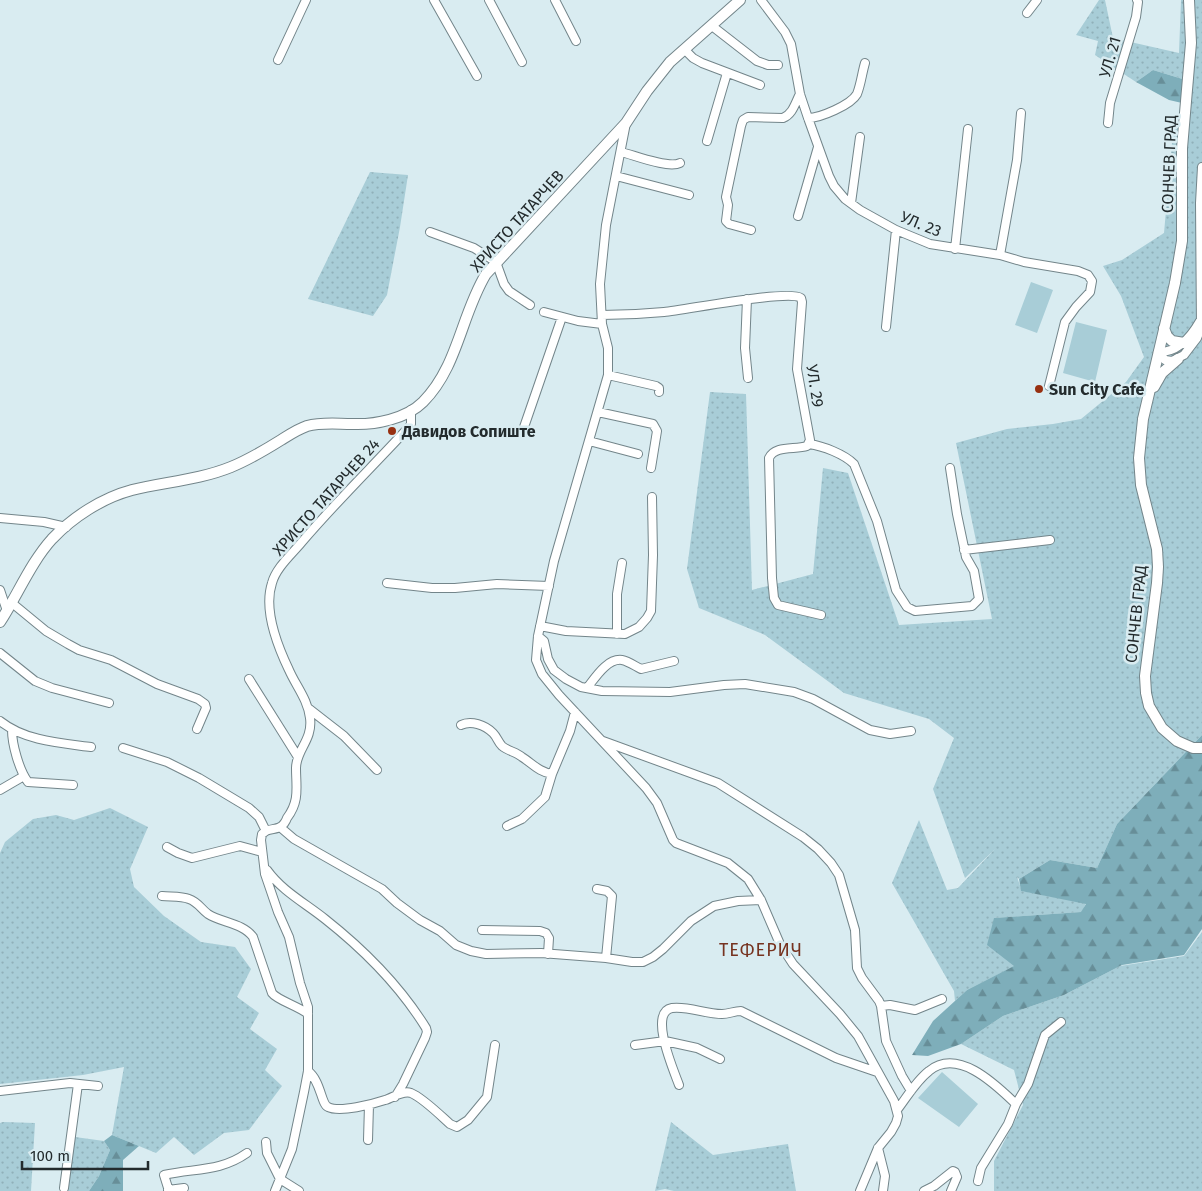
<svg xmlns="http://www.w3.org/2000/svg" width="1202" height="1191" font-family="'Fira Sans',sans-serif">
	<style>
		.grass { fill: url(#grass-dots) }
		.forest { fill: url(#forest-firs) }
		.pitch { fill: #a8cdd7 }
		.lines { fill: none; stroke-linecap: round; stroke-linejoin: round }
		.minor-casing { stroke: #73858a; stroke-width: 10 }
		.secondary-casing { stroke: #73858a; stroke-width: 12 }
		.minor { stroke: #fff; stroke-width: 8 }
		.secondary { stroke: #fff; stroke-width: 10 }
		.poi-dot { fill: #973011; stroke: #d9ecf1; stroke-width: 2 }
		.labels { text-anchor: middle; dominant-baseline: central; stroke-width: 5; stroke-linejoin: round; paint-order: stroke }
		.street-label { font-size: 16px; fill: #232b2d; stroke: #d9ecf1 }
		.poi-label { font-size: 16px; font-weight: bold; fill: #232b2d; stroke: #d9ecf1; text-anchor: start }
		.neighbourhood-label { font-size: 18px; letter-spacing: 1px; fill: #763320; stroke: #d9ecf1 }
	</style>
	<defs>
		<pattern id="grass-dots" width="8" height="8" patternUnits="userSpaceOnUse" patternTransform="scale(1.25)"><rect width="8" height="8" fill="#a8cdd7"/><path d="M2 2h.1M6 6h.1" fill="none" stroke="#90b0b9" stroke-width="1.8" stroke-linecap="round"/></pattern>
		<pattern id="forest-firs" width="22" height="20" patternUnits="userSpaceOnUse" patternTransform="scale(1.25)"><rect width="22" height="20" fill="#7eaeba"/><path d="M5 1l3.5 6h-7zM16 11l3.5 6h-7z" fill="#678e98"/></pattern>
	</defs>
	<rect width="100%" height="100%" fill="#d9ecf1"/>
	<path class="grass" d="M 1099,0 L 1105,0 L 1113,38 L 1179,53 L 1181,0 L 1202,0 L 1202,735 L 1117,824 L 1097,868 L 1050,860 L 1019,879 L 1017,877 L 1022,891 L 1086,903 L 1082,912 L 994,918 L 1015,966 L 967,990 L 955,1001 L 954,991 L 892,883 L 919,820 L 947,890 L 958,888 L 995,849 L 965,878 L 933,789 L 954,738 L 929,719 L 844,693 L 765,635 L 699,608 L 687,569 L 710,392 L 746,394 L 752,590 L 813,574 L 823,468 L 848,473 L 899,625 L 992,619 L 956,443 L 1007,429 L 1053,424 L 1081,419 L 1126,382 L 1144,357 L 1121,296 L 1103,266 L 1122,260 L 1164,233 L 1173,131 L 1189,81 L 1153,70 L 1136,82 L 1095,55 L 1098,41 L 1076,35 Z
		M 370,172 L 408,175 L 400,227 L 387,295 L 373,316 L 308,299 Z
		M 110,808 L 148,827 L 130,869 L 134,887 L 164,916 L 201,942 L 235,947 L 251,969 L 237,997 L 259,1013 L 250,1029 L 277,1049 L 265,1070 L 282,1086 L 249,1130 L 224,1133 L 194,1155 L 174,1137 L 156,1153 L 112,1135 L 124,1067 L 83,1075 L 0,1084 L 0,853 L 5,842 L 33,819 L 56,815 L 74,820 Z
		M 1202,932 L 1202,1191 L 994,1191 L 994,1161 L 1023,1105 L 1014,1070 L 961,1044 L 1003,1016 L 1064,995 L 1120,966 L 1184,956 Z
		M 3,1122 L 35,1123 L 31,1191 L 0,1191 L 0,1123 Z
		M 671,1122 L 713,1155 L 788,1144 L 796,1191 L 674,1191 L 665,1189 L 655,1191 Z
		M 75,1137 L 104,1141 L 110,1150 L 99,1176 L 89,1191 L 67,1191 Z"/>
	<path class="forest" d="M 1153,70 L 1189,81 L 1182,103 L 1169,100 L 1136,82 Z
		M 1202,735 L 1202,929 L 1184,955 L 1122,965 L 1064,995 L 1003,1016 L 961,1044 L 928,1056 L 912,1055 L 933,1021 L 967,990 L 1014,966 L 987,945 L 994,918 L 1081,912 L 1086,904 L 1021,891 L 1019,879 L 1050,860 L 1097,868 L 1117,824 Z
		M 112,1135 L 139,1146 L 123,1160 L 123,1191 L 89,1191 L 99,1176 L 110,1150 L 104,1141 Z"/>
	<path class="pitch" d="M 1031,282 L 1053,290 L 1037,333 L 1015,325 Z
		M 1076,322 L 1107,330 L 1095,382 L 1063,373 Z
		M 942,1072 L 978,1104 L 959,1127 L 918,1098 Z"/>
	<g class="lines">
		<g class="minor-casing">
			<path id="minor" d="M 434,0 L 477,76
				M 489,0 L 522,62
				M 555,0 L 576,41
				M 761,0 L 785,32 L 791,44 L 800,94 L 808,118 L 829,176 L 834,186 L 845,199 L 860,210 L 896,230 L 930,244 L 1000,255 L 1024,262 L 1078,271 L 1088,275 L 1092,281 L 1090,292 L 1076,307 L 1065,322 L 1049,386
				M 1027,13 L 1037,0
				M 712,26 L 757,61 L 768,65 L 778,65
				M 685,50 L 693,58 L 702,63 L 760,85
				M 278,60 L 306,0
				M 808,118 C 820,118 851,105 857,94 C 861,84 862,73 865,63
				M 626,123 L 606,225 L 600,284 L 602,324 L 608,348 L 608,375 L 554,561 L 538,636 L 536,660 L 542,674 L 559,695 L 646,788 L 657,803 L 673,840 L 676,843 L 728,863 L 748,879 L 761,900 L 780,944 L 793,964 L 840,1014 L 858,1036 L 894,1101 L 898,1116 L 896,1123 L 891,1132 L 878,1148 L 860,1191
				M 1108,123 L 1110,103 L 1136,17 L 1138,2 L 1137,0
				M 707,141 L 727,73
				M 621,152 C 634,155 668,169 680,163
				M 616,176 L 689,195
				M 851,203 L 860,137
				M 798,216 L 818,147
				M 751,230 L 729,224 L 726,221 L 728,205 L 726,197 L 741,126 L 743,120 L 748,117 L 783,118 C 793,114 795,103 800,94
				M 430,232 L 474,248 L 496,262 L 504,284 L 509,291 L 530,305
				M 955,249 L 968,129
				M 1000,255 L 1017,160 L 1021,113
				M 747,299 L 745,348 L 748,378
				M 544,312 L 578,321 L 602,324
				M 602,315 C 623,315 643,314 664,312 C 686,310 788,289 801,298 L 802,302 L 797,369 L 810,440 L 807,446 C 795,450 775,445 769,458 L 772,578 L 774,598 L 778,605 L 821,615
				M 886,327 L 896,230
				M 1158,352 L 1165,360 L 1172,361 L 1184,355 L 1197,338 L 1201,328 L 1200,203 L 1202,167
				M 1158,352 C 1177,353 1191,337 1200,321
				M 608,375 L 656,386 L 659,388 L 659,392
				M 598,412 L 653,424 L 657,431 L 651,468
				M 523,430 L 562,317
				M 589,441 L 638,454
				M 809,444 C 823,446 844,454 854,464 L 877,521 L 896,590 L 907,607 L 915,611 L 972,606 L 979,599 L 974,571 L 966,557 L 957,514 L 950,468
				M 0,518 L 44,522 L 66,527
				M 964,550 L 1050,540
				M 387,583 L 432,588 L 455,588 L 497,584 L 549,586
				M 0,590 L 7,611
				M 12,603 L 46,631 L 68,644 L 79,650 L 111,660 L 157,684 L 198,699 L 205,704 L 206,708 L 197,729
				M 540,626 L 566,631 L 625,634 L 639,627 L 647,618 L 651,611 L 653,555 L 652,497
				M 617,634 L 617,594 L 622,563
				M 538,636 L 544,641 L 548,659 L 554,670 L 566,679 L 581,687 L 602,691 L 670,692 L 724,685 L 745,684 L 794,692 L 813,699 L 870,730 L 890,734 L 911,731
				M 0,653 L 35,681 L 52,688 L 109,703
				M 249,679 L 298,757
				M 587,688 C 595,678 607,658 622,660 C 628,661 635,666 641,669 L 674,661
				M 308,708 L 344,736 L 377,770
				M 0,721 C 25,741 60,743 91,747
				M 461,725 C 471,720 485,725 493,733 C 497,737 498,742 502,746 C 508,751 516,752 522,757 C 533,764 539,772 552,774
				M 12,730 C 12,744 19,770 28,782 L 73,785
				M 603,741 L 718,783 L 803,837 L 818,849 L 831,863 L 839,875 L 855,930 L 857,968 L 862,978 L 879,1001 L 881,1006 L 886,1041 L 902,1076 L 911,1091
				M 123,748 L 167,762 L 199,778 L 249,808 L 259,817 L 266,831
				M 0,790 L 24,776
				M 507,826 L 522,819 L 545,797 L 552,774 L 570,731 L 575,712
				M 280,827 L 294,839 L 382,889 L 397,903 L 420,920 L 440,931 L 456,945 L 471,951 L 486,954 L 541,953 L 606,958 L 632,962 L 643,962 L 653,957 L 663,949 L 691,921 L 714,906 L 738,901 L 761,900
				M 266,831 C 270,829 277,829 280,827 C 283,826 286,821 287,818 C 300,801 296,787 296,768 C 296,750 313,740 310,718 C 308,700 296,686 289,670 C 277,645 263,610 272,583 C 276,568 291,555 301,543 C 335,503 373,466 409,427 L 411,424 L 411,410
				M 266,831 L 262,834 L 261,840 L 265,874 L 278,912 L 289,937 L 300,983 L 308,1007 L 308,1071 L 304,1092 L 292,1149 L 275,1191
				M 167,847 L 178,853 L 192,858 L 240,846 L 262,852
				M 267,870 C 282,891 305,903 325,919 C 363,949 400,986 426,1028 L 427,1032 L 425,1038 L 403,1084 L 395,1097
				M 597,889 L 607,891 L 612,896 L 606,958
				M 162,896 C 170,897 181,896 189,899 C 198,902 201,909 208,914 C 222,923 243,923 253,937 L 272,993 C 277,1000 298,1006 308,1014
				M 482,930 L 540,931 L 546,933 L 549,938 L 548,954
				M 881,1006 L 890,1005 L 915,1010 L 942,999
				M 635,1045 L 665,1041 L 697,1048 L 720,1059
				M 308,1071 C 321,1081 321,1104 328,1107 C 340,1113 373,1104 385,1100 C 393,1098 402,1090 411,1093 C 423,1098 440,1115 450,1124 L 457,1127 L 468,1120 L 487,1097 L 495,1045
				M 679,1085 C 674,1071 648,1012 672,1008 C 689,1006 705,1014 722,1014 C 729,1014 734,1011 741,1011 L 836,1058 L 877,1072
				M 0,1091 L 70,1083 L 98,1086
				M 897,1110 C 907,1097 916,1081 929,1071 C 958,1047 996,1085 1016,1104
				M 368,1140 L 369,1105
				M 266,1142 L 267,1153 L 280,1179 L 299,1191
				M 878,1148 L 885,1176 L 883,1191
				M 978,1181 L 981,1168 L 1008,1124 L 1016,1104 L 1028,1084 L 1045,1035 L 1061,1022
				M 64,1188 L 78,1084
				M 168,1190 L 184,1188
				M 169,1191 L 164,1175 C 195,1168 220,1172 247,1153
				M 924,1191 L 934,1186 L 953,1171 L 955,1172 L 957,1177 L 951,1191"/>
		</g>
		<g class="secondary-casing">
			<path id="secondary" d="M 1189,0 L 1191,43 L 1182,148 L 1182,241 L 1175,283 L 1143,419 L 1139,458 L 1141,485 L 1157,549 L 1158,567 L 1157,583 L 1145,676 L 1146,693 L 1149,706 L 1162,728 L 1177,741 L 1193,748 L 1202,748
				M 1164,328 L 1167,336 L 1172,341 L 1184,343
				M 1154,387 L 1162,373 L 1178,359
				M 0,622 C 17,596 31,562 52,539 C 73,517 102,498 132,490 C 164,482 199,480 231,467 C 248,460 265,450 281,440 C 289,435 298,429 307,426 C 322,422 337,424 352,424 C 375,425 406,419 423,402 C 458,367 461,315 486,274 L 626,123 L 647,91 L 670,62 L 740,0"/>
		</g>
		<use href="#minor" class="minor"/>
		<use href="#secondary" class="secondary"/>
	</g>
	<g class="poi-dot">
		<circle cx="1039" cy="389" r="5"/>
		<circle cx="392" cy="431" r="5"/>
	</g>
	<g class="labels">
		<g class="street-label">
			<text transform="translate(1110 57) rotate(-74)">УЛ. 21</text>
			<text transform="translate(1169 164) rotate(-88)">СОНЧЕВ ГРАД</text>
			<text transform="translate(517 221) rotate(-48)">ХРИСТО ТАТАРЧЕВ</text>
			<text transform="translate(921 224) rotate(22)">УЛ. 23</text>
			<text transform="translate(815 386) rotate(81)">УЛ. 29</text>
			<text transform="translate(326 497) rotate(-48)">ХРИСТО ТАТАРЧЕВ 24</text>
			<text transform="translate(1136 614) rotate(-84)">СОНЧЕВ ГРАД</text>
		</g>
		<g class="poi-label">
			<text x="1049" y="389">Sun City Cafe</text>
			<text x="402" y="431">Давидов Сопиште</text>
		</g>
		<g class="neighbourhood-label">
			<text x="761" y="950">ТЕФЕРИЧ</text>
		</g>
	</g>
	<path d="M22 1161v8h126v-8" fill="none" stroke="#232b2d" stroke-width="2.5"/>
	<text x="30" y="1161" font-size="15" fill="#232b2d" stroke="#d9ecf1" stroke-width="4" paint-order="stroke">100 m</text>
</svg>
